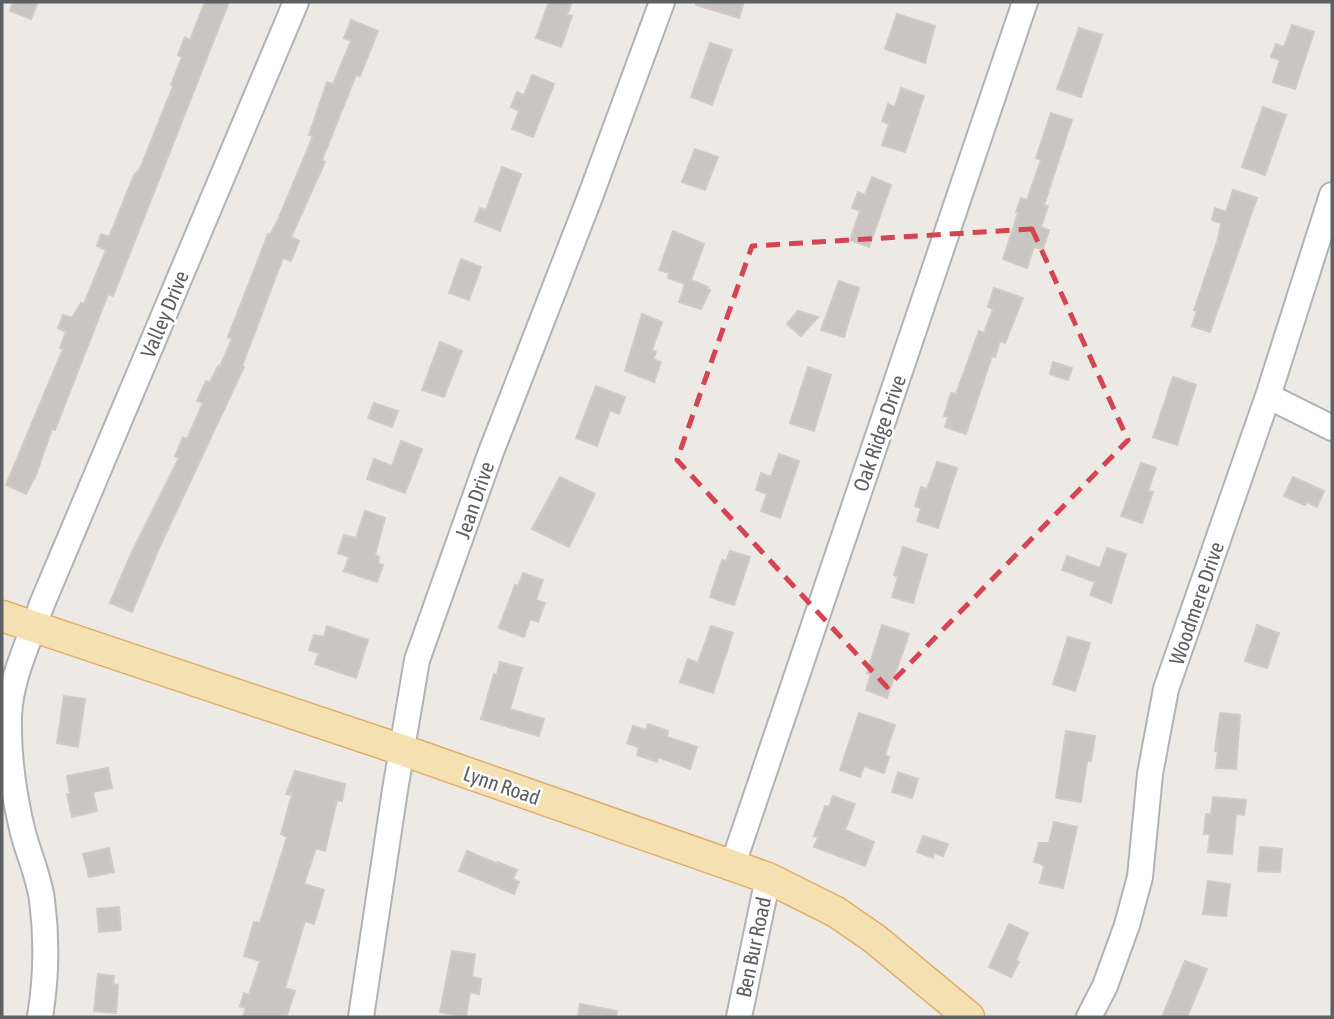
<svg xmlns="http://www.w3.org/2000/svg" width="1334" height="1019" font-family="'Asap Condensed',sans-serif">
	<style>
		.building { fill: #c9c5c2; stroke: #d1cbc4; stroke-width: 2 }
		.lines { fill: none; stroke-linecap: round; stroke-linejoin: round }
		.minor-casing { stroke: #b0b3b6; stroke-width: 28 }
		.major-casing { stroke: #e1ad6b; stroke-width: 33 }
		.minor { stroke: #fff; stroke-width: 24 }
		.major { stroke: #f5e0b2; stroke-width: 30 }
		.marked { fill: none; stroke: #d54450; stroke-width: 5; stroke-dasharray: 14 9; stroke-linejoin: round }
		.labels { text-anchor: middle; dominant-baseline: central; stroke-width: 5; stroke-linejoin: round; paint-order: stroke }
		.street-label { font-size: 21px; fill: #5d6164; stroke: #fff }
	</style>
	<rect width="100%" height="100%" fill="#edeae5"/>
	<path class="building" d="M 13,2 L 38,2 L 31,19 L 10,11 Z
		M 205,2 L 229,2 L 113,296 L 108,294 L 55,430 L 52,429 L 36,475 L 26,494 L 6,485 L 63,349 L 60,348 L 66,332 L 58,328 L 63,315 L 72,318 L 81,303 L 84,304 L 106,250 L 97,246 L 101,234 L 109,237 L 134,175 L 140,169 L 173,86 L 171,85 L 182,57 L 178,55 L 185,37 L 190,40 Z
		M 549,2 L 572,2 L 567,15 L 572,16 L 561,47 L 536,38 Z
		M 696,2 L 744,2 L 739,18 L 696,5 Z
		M 897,14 L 935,26 L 925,63 L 885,49 Z
		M 351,20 L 378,31 L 360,76 L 356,75 L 322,160 L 325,162 L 291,237 L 299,241 L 291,261 L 283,258 L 242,366 L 244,367 L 160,546 L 132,612 L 110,603 L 131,554 L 179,458 L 175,456 L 183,437 L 187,439 L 203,403 L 197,401 L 206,381 L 210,382 L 218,366 L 220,366 L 232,339 L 228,337 L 268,234 L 270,235 L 278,220 L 313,136 L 309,135 L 327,82 L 333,84 L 351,41 L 344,38 Z
		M 1292,25 L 1314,32 L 1295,89 L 1273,82 L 1280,60 L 1271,57 L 1276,44 L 1284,47 Z
		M 1079,28 L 1102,35 L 1081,97 L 1057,89 Z
		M 710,43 L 732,50 L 712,105 L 691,97 Z
		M 532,75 L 554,84 L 533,137 L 512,129 L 519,111 L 511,107 L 517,92 L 524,95 Z
		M 901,88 L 924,96 L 905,152 L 882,145 L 889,124 L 882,121 L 888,104 L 895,107 Z
		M 1263,107 L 1286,115 L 1265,175 L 1242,167 Z
		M 1051,113 L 1072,120 L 1044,205 L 1048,206 L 1041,227 L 1049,230 L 1043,249 L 1034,247 L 1027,268 L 1003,259 L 1018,213 L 1016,212 L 1021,198 L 1027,200 L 1041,160 L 1036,158 Z
		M 695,149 L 718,157 L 705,190 L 682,182 Z
		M 502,167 L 521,174 L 500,231 L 475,221 L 480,208 L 486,210 Z
		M 872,177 L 891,185 L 869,247 L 850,240 L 860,211 L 852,208 L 858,192 L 865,195 Z
		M 1233,190 L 1257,198 L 1210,332 L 1192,326 L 1197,311 L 1194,310 L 1218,239 L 1221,223 L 1212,220 L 1215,208 L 1226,212 Z
		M 673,231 L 704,244 L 691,280 L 708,287 L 707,289 L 710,290 L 701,309 L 679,302 L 685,284 L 668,278 L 669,273 L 659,270 Z
		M 461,259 L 481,267 L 469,300 L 449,293 Z
		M 839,281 L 859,288 L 844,337 L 821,330 Z
		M 994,288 L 1023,298 L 1005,343 L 1000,341 L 995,357 L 992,356 L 966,434 L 945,427 L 948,417 L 944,416 L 951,393 L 956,394 L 979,331 L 984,333 L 993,309 L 988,307 Z
		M 798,311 L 818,317 L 801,336 L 787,324 Z
		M 642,314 L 662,322 L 652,350 L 656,352 L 653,359 L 661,362 L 654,382 L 625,371 Z
		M 440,342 L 462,351 L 444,397 L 422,390 Z
		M 1053,362 L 1072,368 L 1068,380 L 1050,374 Z
		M 808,367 L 831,375 L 814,431 L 790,423 Z
		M 1173,377 L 1196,385 L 1177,445 L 1153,437 Z
		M 596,386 L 625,397 L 619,414 L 610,410 L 597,446 L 576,438 Z
		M 374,403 L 398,411 L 392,427 L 368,418 Z
		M 401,441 L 422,449 L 405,493 L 367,479 L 374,459 L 392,466 Z
		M 779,454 L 799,461 L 780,518 L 761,511 L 767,494 L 756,490 L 761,473 L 771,477 Z
		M 937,462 L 957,468 L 938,528 L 917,521 L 921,508 L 915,506 L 921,487 L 927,489 Z
		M 1141,463 L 1156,468 L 1148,491 L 1153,492 L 1142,523 L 1121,516 Z
		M 560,477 L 595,494 L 569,547 L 532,529 Z
		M 1293,477 L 1324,491 L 1317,507 L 1307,502 L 1305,505 L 1284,496 Z
		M 365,511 L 385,518 L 375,555 L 379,557 L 378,563 L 383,565 L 377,582 L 344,571 L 349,557 L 338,553 L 344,535 L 356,538 Z
		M 903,547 L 927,555 L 913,603 L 892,597 L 898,577 L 894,575 Z
		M 1107,548 L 1126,554 L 1111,603 L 1090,595 L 1095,582 L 1062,570 L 1067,556 L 1100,568 Z
		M 730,551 L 750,557 L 734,605 L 710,597 L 722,560 L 726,561 Z
		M 523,573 L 543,580 L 536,600 L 545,603 L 538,622 L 530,619 L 524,637 L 499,628 L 515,585 L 518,586 Z
		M 882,625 L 909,634 L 887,698 L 866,690 L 871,674 L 867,673 Z
		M 1257,625 L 1279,633 L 1267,668 L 1245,661 Z
		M 327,626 L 368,640 L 356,678 L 315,664 L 319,653 L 309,650 L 314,635 L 324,637 Z
		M 711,626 L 733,633 L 713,693 L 680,682 L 688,659 L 698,663 Z
		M 1068,637 L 1090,643 L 1075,691 L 1053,684 Z
		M 500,662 L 522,668 L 510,709 L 544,719 L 539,736 L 481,719 L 494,674 L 497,675 Z
		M 64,696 L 85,699 L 78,747 L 57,743 Z
		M 859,713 L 895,725 L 885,755 L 889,757 L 884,773 L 864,766 L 860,777 L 840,770 Z
		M 1220,713 L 1240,715 L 1236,769 L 1216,768 L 1218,751 L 1215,751 Z
		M 648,724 L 668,731 L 667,737 L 697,747 L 690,769 L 658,757 L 657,762 L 637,755 L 639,747 L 627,743 L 633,726 L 646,730 Z
		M 1066,731 L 1095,736 L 1091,761 L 1087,761 L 1081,802 L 1056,798 Z
		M 108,768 L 112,788 L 93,792 L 97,811 L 72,817 L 67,794 L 70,794 L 67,776 Z
		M 295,771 L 345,784 L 342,801 L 337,800 L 325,851 L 316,848 L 304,884 L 324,890 L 314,924 L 305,921 L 285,988 L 295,991 L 287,1015 L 283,1014 L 282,1017 L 243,1017 L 246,1008 L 240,1006 L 244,993 L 249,995 L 260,961 L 244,956 L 254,922 L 260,923 L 287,837 L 281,834 L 292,795 L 286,794 Z
		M 898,772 L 918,779 L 912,798 L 892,792 Z
		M 833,796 L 855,804 L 845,830 L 874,842 L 865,866 L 814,847 L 818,837 L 814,836 L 825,806 L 829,807 Z
		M 1213,797 L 1246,800 L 1244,815 L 1236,814 L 1232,854 L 1208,852 L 1210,834 L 1204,834 L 1206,814 L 1211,814 Z
		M 1054,822 L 1077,827 L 1063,888 L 1040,883 L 1044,867 L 1042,864 L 1034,862 L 1039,843 L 1049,843 Z
		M 923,836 L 948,844 L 943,856 L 934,853 L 933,858 L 917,852 Z
		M 1260,847 L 1282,849 L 1280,872 L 1258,871 Z
		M 109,848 L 114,872 L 89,877 L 83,854 Z
		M 467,851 L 498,864 L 498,862 L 517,870 L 513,879 L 519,882 L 514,894 L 459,871 Z
		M 1208,881 L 1230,884 L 1226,916 L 1203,914 Z
		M 119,907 L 121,930 L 99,932 L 97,909 Z
		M 1009,924 L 1028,933 L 1016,960 L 1019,962 L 1011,977 L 989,967 Z
		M 452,951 L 475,954 L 472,977 L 481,979 L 479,994 L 470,992 L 466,1017 L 440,1012 Z
		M 1185,961 L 1207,969 L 1187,1017 L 1162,1017 Z
		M 98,974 L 114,976 L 113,984 L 118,985 L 116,1013 L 94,1011 Z
		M 580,1004 L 617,1011 L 616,1017 L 578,1017 Z"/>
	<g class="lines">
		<g class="minor-casing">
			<path id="minor" d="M 1268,396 L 1332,428
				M 733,864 L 1025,2
				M 40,1017 C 46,980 47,938 42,900 C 39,877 29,855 23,833 C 14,796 8,755 9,717 C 10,678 30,640 42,604 L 296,2
				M 361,1017 L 395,790 L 417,660 L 491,452 L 590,197 L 662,2
				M 739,1017 L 768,878
				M 1089,1017 L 1105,986 L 1127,925 L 1140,877 L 1150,774 L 1166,689 L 1268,396 L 1332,195"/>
		</g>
		<g class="major-casing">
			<path id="major" d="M 2,616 L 402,750 L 768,878 L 836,912 L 875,939 L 969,1017"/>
		</g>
		<use href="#minor" class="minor"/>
		<use href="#major" class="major"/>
	</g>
	<path class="marked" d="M 1032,229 L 1128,440 L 887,687 L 677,460 L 752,246 Z"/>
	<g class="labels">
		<g class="street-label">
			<text transform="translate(164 314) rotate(-67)">Valley Drive</text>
			<text transform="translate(879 433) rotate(-71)">Oak Ridge Drive</text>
			<text transform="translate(474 500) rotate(-71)">Jean Drive</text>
			<text transform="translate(1196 603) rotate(-71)">Woodmere Drive</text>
			<text transform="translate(502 785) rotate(19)">Lynn Road</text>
			<text transform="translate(753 947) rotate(-78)">Ben Bur Road</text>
		</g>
	</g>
	<rect width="1334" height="1019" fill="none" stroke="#5d6164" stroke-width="7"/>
</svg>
